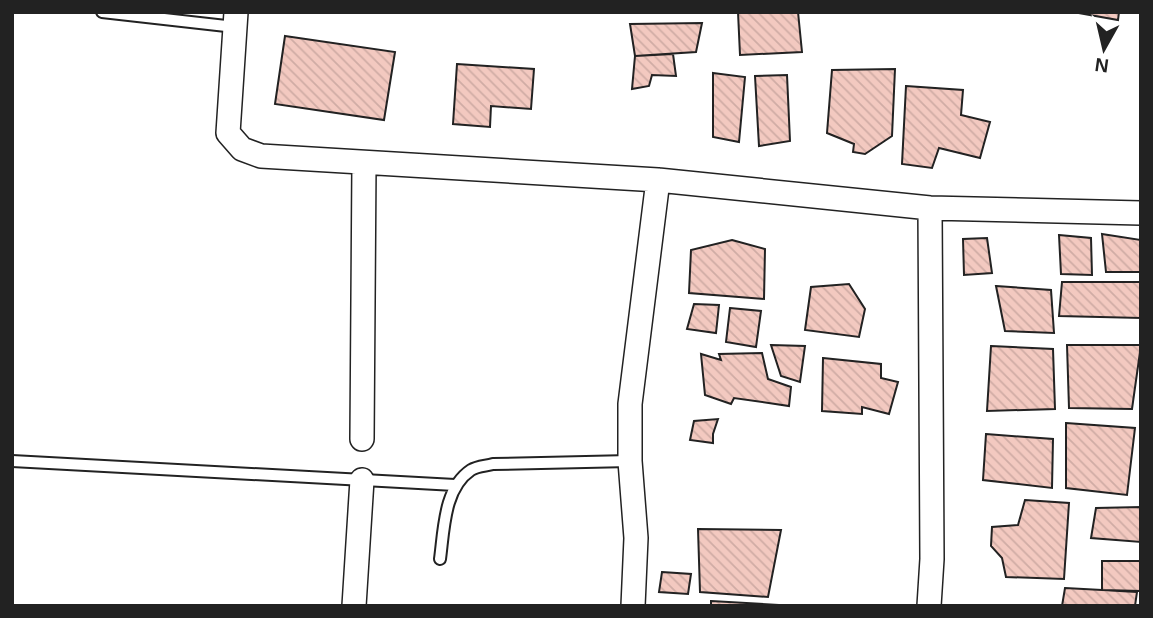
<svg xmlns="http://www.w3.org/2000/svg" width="1153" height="618" font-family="Arial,sans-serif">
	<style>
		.building { fill: url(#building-back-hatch); stroke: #222; stroke-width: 2 }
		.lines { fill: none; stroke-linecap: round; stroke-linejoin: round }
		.service-casing { stroke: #222; stroke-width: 14 }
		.minor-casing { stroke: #222; stroke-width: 26 }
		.service { stroke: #fff; stroke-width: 10 }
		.minor { stroke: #fff; stroke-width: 23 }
	</style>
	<defs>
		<pattern id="building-back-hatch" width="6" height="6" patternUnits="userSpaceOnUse" patternTransform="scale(1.75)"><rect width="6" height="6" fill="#f3c9c0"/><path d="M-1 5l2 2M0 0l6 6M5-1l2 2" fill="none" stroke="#d0aca5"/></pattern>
	</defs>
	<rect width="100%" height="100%" fill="#fff"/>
	<path class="building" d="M 738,12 L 798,12 L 802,52 L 740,55 Z
		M 1073,12 L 1119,12 L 1118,20 Z
		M 702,23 L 696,52 L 635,56 L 630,24 Z
		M 285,36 L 395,52 L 384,120 L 275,104 Z
		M 673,54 L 676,76 L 652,75 L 649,86 L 632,89 L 635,56 Z
		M 457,64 L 534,69 L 531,109 L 491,106 L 490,127 L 453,124 Z
		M 895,69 L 892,136 L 865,154 L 853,152 L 854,144 L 827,133 L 832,70 Z
		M 713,73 L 745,77 L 739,142 L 713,137 Z
		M 787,75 L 790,141 L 759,146 L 755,76 Z
		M 906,86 L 963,90 L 961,115 L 990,122 L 980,158 L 939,148 L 932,168 L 902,164 Z
		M 1102,234 L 1141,240 L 1141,272 L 1106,272 Z
		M 1059,235 L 1091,238 L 1092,275 L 1061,274 Z
		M 987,238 L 992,273 L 964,275 L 963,239 Z
		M 732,240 L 765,249 L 764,299 L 689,293 L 691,250 Z
		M 1062,282 L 1141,282 L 1141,318 L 1059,316 Z
		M 849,284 L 865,309 L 859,337 L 805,330 L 811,287 Z
		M 996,286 L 1051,290 L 1054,333 L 1005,331 Z
		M 694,304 L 719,305 L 716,333 L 687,329 Z
		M 730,308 L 761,311 L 756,347 L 726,342 Z
		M 771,345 L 805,346 L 800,382 L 781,376 Z
		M 1067,345 L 1141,345 L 1132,409 L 1069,408 Z
		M 991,346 L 1053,349 L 1055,409 L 987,411 Z
		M 762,353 L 768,379 L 791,387 L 789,406 L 734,398 L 731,404 L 705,395 L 701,354 L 721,360 L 719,354 Z
		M 823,358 L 881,364 L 881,378 L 898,382 L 889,414 L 862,407 L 862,414 L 822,411 Z
		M 718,419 L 713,434 L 713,443 L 690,440 L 694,421 Z
		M 1066,423 L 1135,428 L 1127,495 L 1066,488 Z
		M 986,434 L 1053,439 L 1052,488 L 983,480 Z
		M 1025,500 L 1069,503 L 1064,579 L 1006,577 L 1002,558 L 991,546 L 992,527 L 1018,525 Z
		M 1141,507 L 1141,542 L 1091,538 L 1096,508 Z
		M 698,529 L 781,530 L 768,597 L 700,592 Z
		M 1102,561 L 1141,561 L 1141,591 L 1102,590 Z
		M 662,572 L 691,574 L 688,594 L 659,592 Z
		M 1065,588 L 1102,590 L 1137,592 L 1135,606 L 1062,606 Z
		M 711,601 L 779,605 L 711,606 Z"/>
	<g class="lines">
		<g class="service-casing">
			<path id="service" d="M 102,12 L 235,27
				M 12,461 L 455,485
				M 440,559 C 444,529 444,488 471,470 C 477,466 486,466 493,464 L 630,461"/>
		</g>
		<g class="minor-casing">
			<path id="minor" d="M 236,12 L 228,133 L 242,149 L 261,156 L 658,180 L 930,208 L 1141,213
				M 362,439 L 364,163
				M 354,606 L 362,480
				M 633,606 L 636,538 L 630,461 L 630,404 L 658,180
				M 929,606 L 932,559 L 930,208"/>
		</g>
		<use href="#service" class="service"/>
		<use href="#minor" class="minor"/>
	</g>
	<rect width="1153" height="618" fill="none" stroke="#222222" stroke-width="28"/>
	<g transform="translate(1104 49) rotate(188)" stroke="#ffffff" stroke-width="5" paint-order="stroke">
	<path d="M0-5L12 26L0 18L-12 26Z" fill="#222222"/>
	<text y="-10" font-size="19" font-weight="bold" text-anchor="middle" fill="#222222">N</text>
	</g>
</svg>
